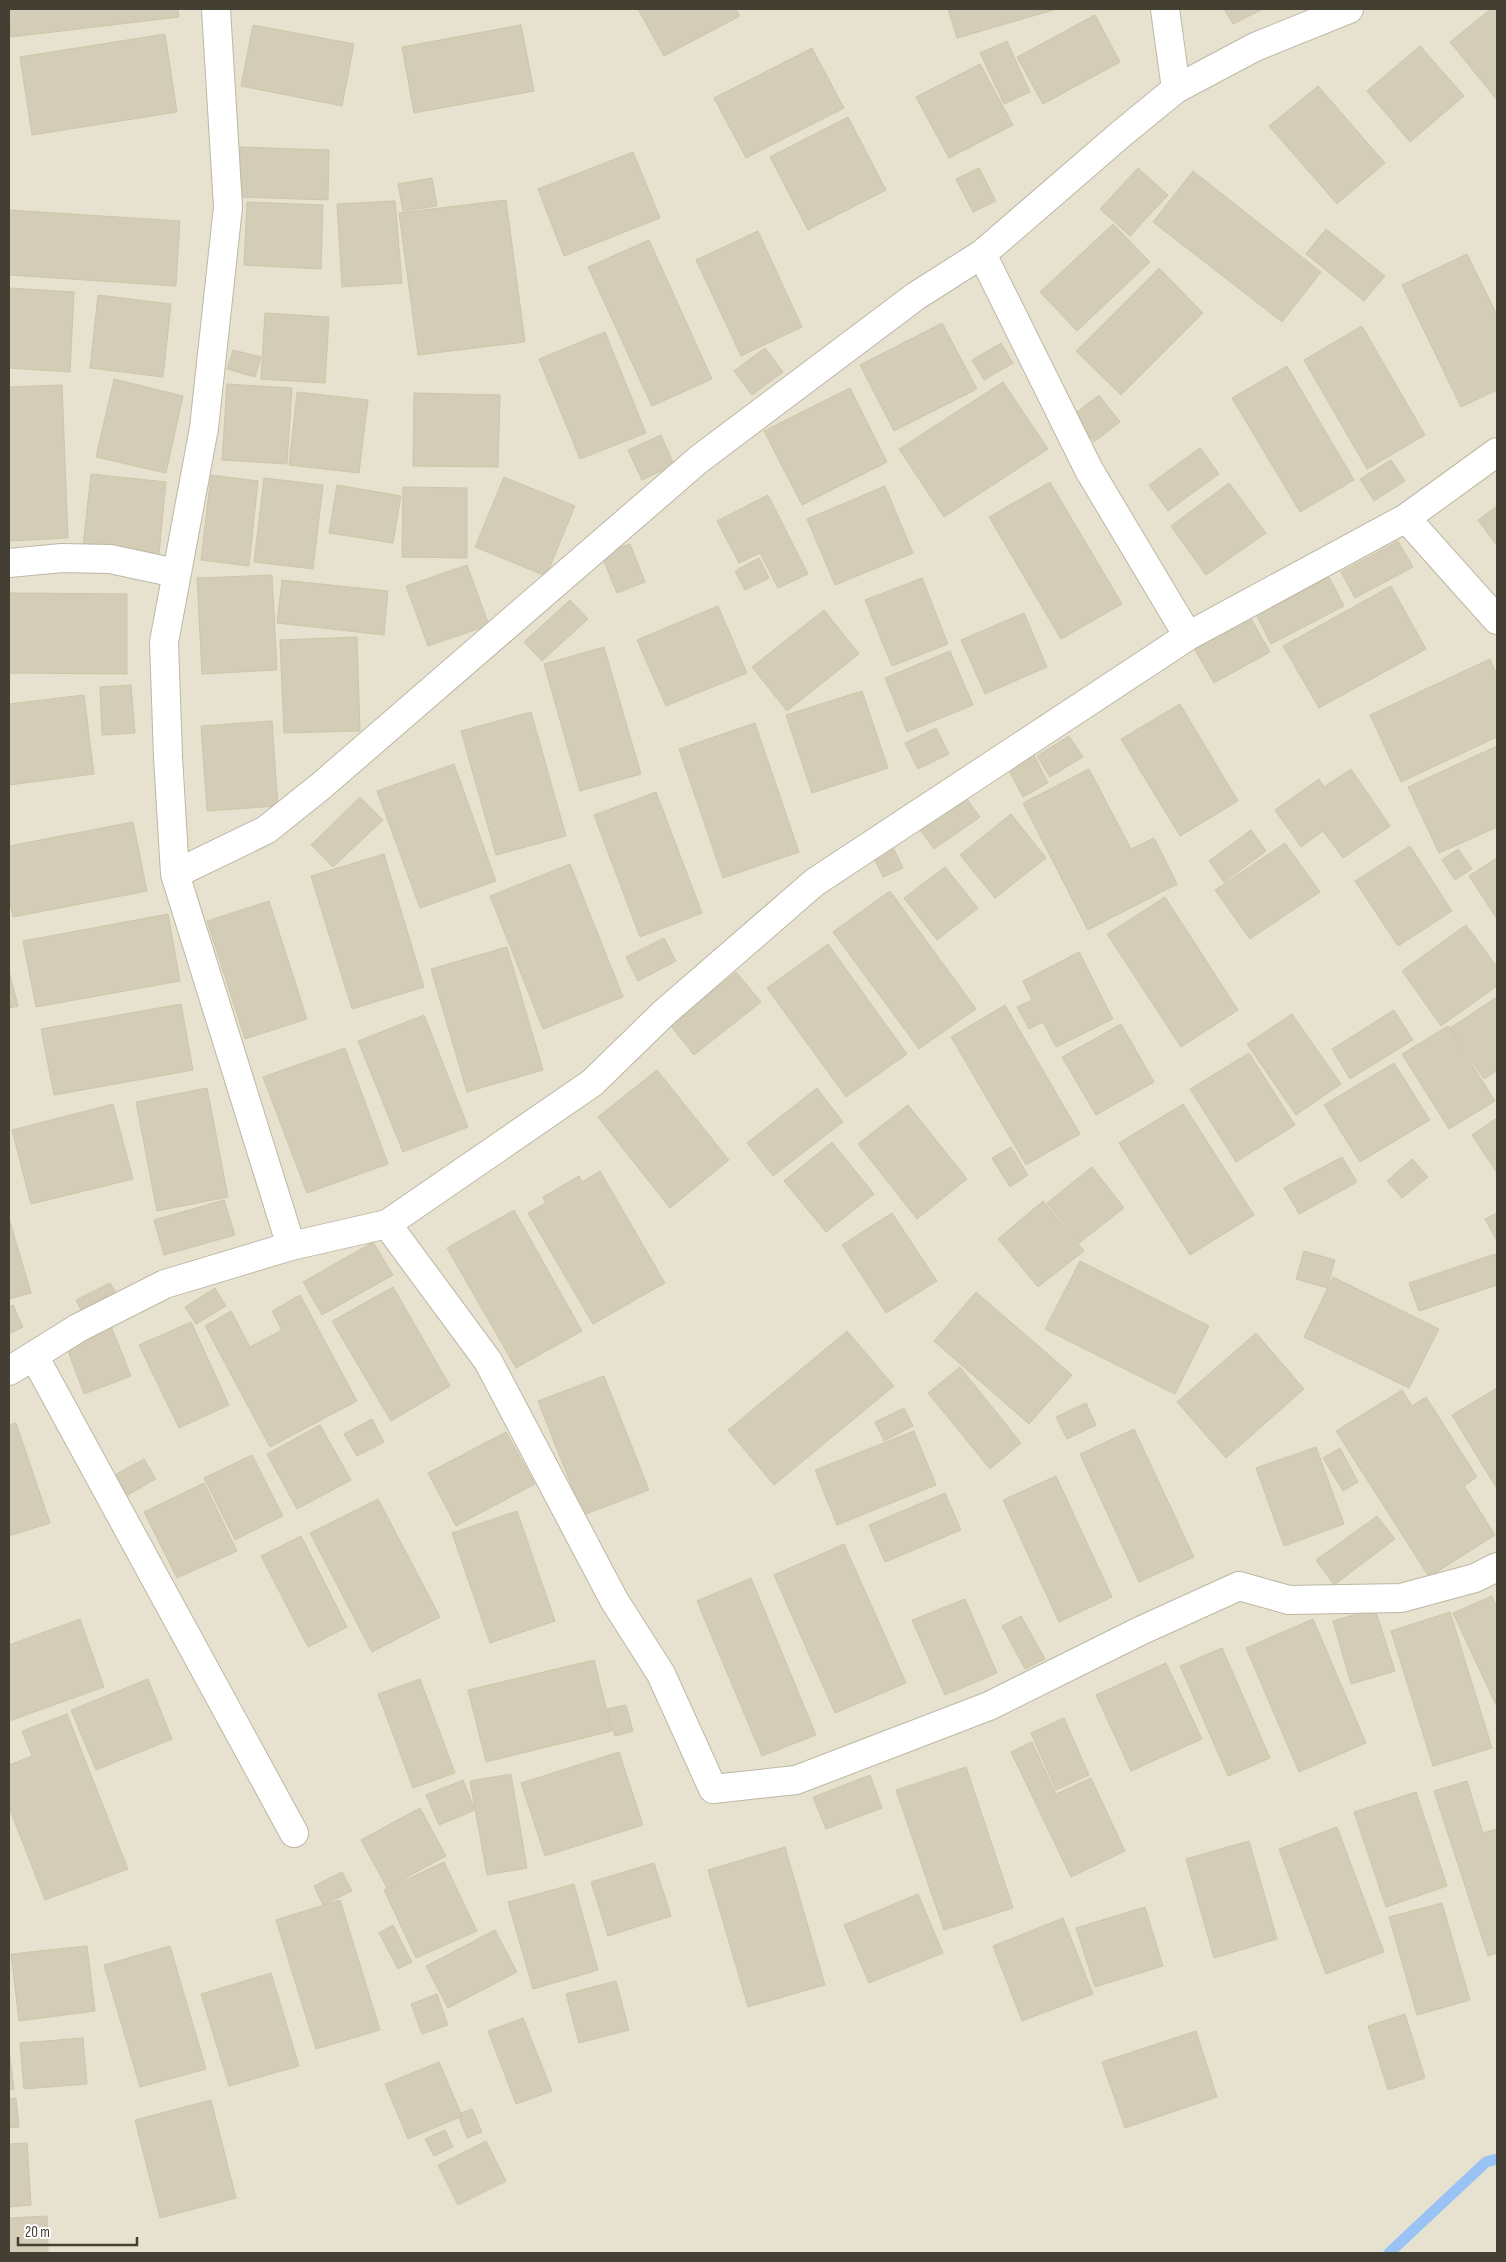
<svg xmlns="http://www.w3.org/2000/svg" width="1506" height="2262" font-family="'Sofia Sans Condensed',sans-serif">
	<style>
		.residential { fill: #e6e2cf }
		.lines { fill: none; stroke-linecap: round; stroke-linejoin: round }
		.stream { stroke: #99c3f4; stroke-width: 11 }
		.building { fill: #d3ccb6; stroke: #cfc5a9 }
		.minor-casing { stroke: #bdb8a4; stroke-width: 30 }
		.minor { stroke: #fff; stroke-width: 28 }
	</style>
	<rect width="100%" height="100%" fill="#f2efe1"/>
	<path class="residential" d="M 9,9 L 1497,9 L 1497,2253 L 9,2253 Z"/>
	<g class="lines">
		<path class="stream" d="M 1389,2253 L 1486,2162 L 1497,2159"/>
	</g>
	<path class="building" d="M 9,9 L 178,9 L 179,17 L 11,37 Z
		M 638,9 L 736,9 L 740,16 L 664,56 Z
		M 948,9 L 1057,9 L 957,38 Z
		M 1224,9 L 1263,9 L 1233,24 Z
		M 1491,9 L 1497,9 L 1497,100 L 1450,42 Z
		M 1095,15 L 1120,62 L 1043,104 L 1017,57 Z
		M 253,25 L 354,44 L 342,106 L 241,86 Z
		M 521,25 L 534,91 L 414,113 L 402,47 Z
		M 165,34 L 177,112 L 32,135 L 20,57 Z
		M 1007,41 L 1030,92 L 1004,104 L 980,53 Z
		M 1420,46 L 1464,96 L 1410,142 L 1367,91 Z
		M 812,48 L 844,108 L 746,158 L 714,98 Z
		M 980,64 L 1013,125 L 949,158 L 916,97 Z
		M 1318,86 L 1385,163 L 1337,204 L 1269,126 Z
		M 848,117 L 886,190 L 808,230 L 770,157 Z
		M 240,147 L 329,150 L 328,200 L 239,197 Z
		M 633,152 L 660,218 L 564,256 L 538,189 Z
		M 979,168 L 996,201 L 973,212 L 956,179 Z
		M 1138,168 L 1168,195 L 1130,236 L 1100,209 Z
		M 1193,171 L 1321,272 L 1282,322 L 1153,222 Z
		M 432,178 L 437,206 L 403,211 L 398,184 Z
		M 506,200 L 525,342 L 418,355 L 399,213 Z
		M 395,201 L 402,283 L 342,287 L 337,204 Z
		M 247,202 L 323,205 L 321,269 L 244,265 Z
		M 9,210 L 180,221 L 176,286 L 9,275 Z
		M 1113,224 L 1150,262 L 1077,331 L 1040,292 Z
		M 1326,229 L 1385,276 L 1364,301 L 1306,254 Z
		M 758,231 L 802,327 L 741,356 L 696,260 Z
		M 649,240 L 712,379 L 652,406 L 588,267 Z
		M 1467,254 L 1497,315 L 1497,390 L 1461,407 L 1402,285 Z
		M 1159,268 L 1203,313 L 1121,395 L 1076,351 Z
		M 9,288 L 74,292 L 70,372 L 9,368 Z
		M 98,295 L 171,304 L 163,377 L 90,368 Z
		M 265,313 L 329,317 L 325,383 L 261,379 Z
		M 942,323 L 977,389 L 894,431 L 860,365 Z
		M 1362,326 L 1425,435 L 1367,469 L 1304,360 Z
		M 605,332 L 646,433 L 580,459 L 539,359 Z
		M 1001,343 L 1013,363 L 984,380 L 972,360 Z
		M 765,348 L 783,372 L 752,395 L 734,371 Z
		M 233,350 L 261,357 L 255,377 L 227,369 Z
		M 1287,366 L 1354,480 L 1300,512 L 1232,398 Z
		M 114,379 L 183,396 L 166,473 L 96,457 Z
		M 1003,382 L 1048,449 L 944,517 L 899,449 Z
		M 227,384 L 292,388 L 287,464 L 222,460 Z
		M 62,385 L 68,538 L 9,541 L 9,387 Z
		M 850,388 L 887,462 L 802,505 L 764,431 Z
		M 297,392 L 368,400 L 359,473 L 289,465 Z
		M 414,393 L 500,395 L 498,467 L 413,466 Z
		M 1099,395 L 1120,422 L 1094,442 L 1073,415 Z
		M 661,435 L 674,465 L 642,480 L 628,450 Z
		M 1200,448 L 1219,474 L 1168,511 L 1149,485 Z
		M 1391,460 L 1405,481 L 1374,501 L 1360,479 Z
		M 91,474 L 166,482 L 159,554 L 83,546 Z
		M 211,475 L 258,481 L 249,566 L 201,560 Z
		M 504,477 L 575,506 L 546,576 L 475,547 Z
		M 264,478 L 323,485 L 313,569 L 254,562 Z
		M 1050,482 L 1122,604 L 1061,639 L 989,517 Z
		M 1229,483 L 1266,533 L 1206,575 L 1171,526 Z
		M 337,485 L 401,496 L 393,543 L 329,533 Z
		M 885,486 L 913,553 L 835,585 L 807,519 Z
		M 403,487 L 467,488 L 467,558 L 402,557 Z
		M 768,495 L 808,574 L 778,588 L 760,553 L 739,563 L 717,521 Z
		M 1497,506 L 1497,546 L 1478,520 Z
		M 1398,541 L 1413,567 L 1355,598 L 1341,572 Z
		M 630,544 L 645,582 L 617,593 L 601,554 Z
		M 759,558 L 769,578 L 745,590 L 735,571 Z
		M 467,565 L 489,625 L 428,646 L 406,586 Z
		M 272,575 L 277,670 L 202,674 L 197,578 Z
		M 1329,577 L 1344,606 L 1271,644 L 1256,614 Z
		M 922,578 L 948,644 L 892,666 L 865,600 Z
		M 282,580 L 388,591 L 384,635 L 277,623 Z
		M 1391,586 L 1426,649 L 1319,708 L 1283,646 Z
		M 9,593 L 127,594 L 127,674 L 9,673 Z
		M 570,600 L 588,619 L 542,661 L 524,642 Z
		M 718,606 L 747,673 L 666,706 L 637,640 Z
		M 824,610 L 859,654 L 787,711 L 752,667 Z
		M 1024,613 L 1047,667 L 985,694 L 961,640 Z
		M 1250,617 L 1270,652 L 1214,683 L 1194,648 Z
		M 357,637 L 360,731 L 284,733 L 280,640 Z
		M 604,647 L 641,774 L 580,791 L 544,664 Z
		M 950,651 L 973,705 L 907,732 L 885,678 Z
		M 1490,659 L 1497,675 L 1497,737 L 1401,782 L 1370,715 Z
		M 131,685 L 135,733 L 102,735 L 100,687 Z
		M 862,691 L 888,768 L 812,793 L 786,715 Z
		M 84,695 L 94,774 L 9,785 L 9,704 Z
		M 1180,704 L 1238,801 L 1180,836 L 1121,739 Z
		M 531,712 L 566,836 L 496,855 L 461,731 Z
		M 272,721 L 278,806 L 207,811 L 201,726 Z
		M 755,723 L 799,852 L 723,878 L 679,749 Z
		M 936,728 L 949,754 L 918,769 L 905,743 Z
		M 1069,736 L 1083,757 L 1050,777 L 1037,756 Z
		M 1497,746 L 1497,827 L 1439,853 L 1408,787 Z
		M 1032,751 L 1048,783 L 1023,797 L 1006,765 Z
		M 454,764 L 496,881 L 420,908 L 377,791 Z
		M 1089,769 L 1131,849 L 1154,838 L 1177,884 L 1088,930 L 1023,803 Z
		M 1351,769 L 1390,826 L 1343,858 L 1323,831 L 1301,847 L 1275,810 L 1319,779 L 1324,787 Z
		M 656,792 L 702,913 L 640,937 L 594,815 Z
		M 964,795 L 980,817 L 934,849 L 918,827 Z
		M 360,797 L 383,820 L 333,867 L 311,845 Z
		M 1011,814 L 1046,858 L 995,898 L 960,855 Z
		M 133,822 L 147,891 L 13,917 L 9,898 L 9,846 Z
		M 1251,830 L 1266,851 L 1224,882 L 1209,861 Z
		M 891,843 L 903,868 L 883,877 L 871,852 Z
		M 1285,843 L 1320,892 L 1250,939 L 1215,890 Z
		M 1410,846 L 1452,911 L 1398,946 L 1355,881 Z
		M 1458,849 L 1472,869 L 1455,880 L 1442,860 Z
		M 384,854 L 424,987 L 352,1009 L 311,876 Z
		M 1497,858 L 1497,919 L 1469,876 Z
		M 570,864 L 623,997 L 543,1029 L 490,896 Z
		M 945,867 L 978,908 L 937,940 L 904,898 Z
		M 890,891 L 976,1009 L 919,1049 L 833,932 Z
		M 1165,897 L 1238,1010 L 1181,1047 L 1107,934 Z
		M 269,901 L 307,1019 L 245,1039 L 207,921 Z
		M 168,914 L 180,981 L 36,1007 L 23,941 Z
		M 1466,925 L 1497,967 L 1497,986 L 1441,1026 L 1402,971 Z
		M 664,938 L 676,961 L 638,981 L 626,957 Z
		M 828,944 L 907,1054 L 846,1097 L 767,988 Z
		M 507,947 L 543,1070 L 467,1092 L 431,969 Z
		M 1079,952 L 1113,1019 L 1056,1047 L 1043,1022 L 1029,1029 L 1017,1007 L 1032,1000 L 1023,981 Z
		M 9,971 L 18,1006 L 9,1008 Z
		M 736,972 L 761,1002 L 694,1055 L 670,1025 Z
		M 1497,997 L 1497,1070 L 1484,1079 L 1450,1028 Z
		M 181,1004 L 193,1070 L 54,1095 L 41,1029 Z
		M 1005,1005 L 1080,1134 L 1026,1165 L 951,1037 Z
		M 1394,1010 L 1413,1040 L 1350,1079 L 1332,1049 Z
		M 1292,1014 L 1341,1084 L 1296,1115 L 1247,1044 Z
		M 424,1015 L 468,1127 L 403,1152 L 358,1041 Z
		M 1121,1024 L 1154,1082 L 1096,1115 L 1062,1057 Z
		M 1448,1026 L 1495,1101 L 1449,1129 L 1402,1054 Z
		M 345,1048 L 388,1164 L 307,1193 L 263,1077 Z
		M 1249,1053 L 1295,1125 L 1236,1162 L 1190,1089 Z
		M 1394,1063 L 1430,1120 L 1360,1162 L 1324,1105 Z
		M 657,1070 L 729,1160 L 670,1208 L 598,1117 Z
		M 207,1088 L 228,1197 L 157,1211 L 136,1102 Z
		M 817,1088 L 843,1122 L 773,1176 L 747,1143 Z
		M 113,1104 L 133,1179 L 31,1204 L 12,1130 Z
		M 1183,1104 L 1254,1215 L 1190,1255 L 1119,1143 Z
		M 908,1105 L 967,1179 L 917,1219 L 858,1144 Z
		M 1497,1118 L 1497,1173 L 1472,1135 Z
		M 832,1142 L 874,1194 L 826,1232 L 784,1181 Z
		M 1011,1147 L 1028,1175 L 1010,1187 L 992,1158 Z
		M 1342,1157 L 1357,1182 L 1299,1214 L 1284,1188 Z
		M 1412,1159 L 1428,1177 L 1402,1198 L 1387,1181 Z
		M 1092,1167 L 1124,1208 L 1079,1243 L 1047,1203 Z
		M 600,1171 L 665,1283 L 593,1324 L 528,1213 L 546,1203 L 543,1197 L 579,1176 L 582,1182 Z
		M 224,1200 L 235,1235 L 164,1255 L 154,1220 Z
		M 1043,1201 L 1084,1251 L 1038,1287 L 998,1239 Z
		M 514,1210 L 582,1331 L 516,1368 L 447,1248 Z
		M 892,1213 L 937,1281 L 886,1313 L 842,1245 Z
		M 1497,1213 L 1497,1241 L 1485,1219 Z
		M 9,1218 L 31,1293 L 9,1299 Z
		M 373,1242 L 393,1275 L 322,1315 L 303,1282 Z
		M 1304,1251 L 1335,1260 L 1327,1288 L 1296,1279 Z
		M 1495,1254 L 1497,1262 L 1497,1285 L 1419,1311 L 1409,1283 Z
		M 1080,1261 L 1209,1326 L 1175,1394 L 1045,1329 Z
		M 1333,1277 L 1439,1329 L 1409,1388 L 1304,1337 Z
		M 110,1283 L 118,1297 L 83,1314 L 76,1300 Z
		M 393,1287 L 450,1386 L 391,1421 L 332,1321 Z
		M 215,1288 L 226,1306 L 196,1324 L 185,1307 Z
		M 976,1292 L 1072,1375 L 1029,1424 L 934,1341 Z
		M 300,1295 L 357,1401 L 270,1447 L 205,1326 L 231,1311 L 250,1347 L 282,1330 L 272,1311 Z
		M 13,1305 L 23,1327 L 9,1334 L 9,1307 Z
		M 191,1322 L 229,1405 L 179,1428 L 139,1345 Z
		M 111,1326 L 131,1376 L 84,1394 L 65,1343 Z
		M 847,1331 L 894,1386 L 774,1485 L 728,1430 Z
		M 1256,1333 L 1304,1389 L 1226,1458 L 1177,1402 Z
		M 960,1367 L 1021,1443 L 990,1469 L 928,1393 Z
		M 604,1376 L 649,1490 L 583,1515 L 538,1401 Z
		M 1497,1388 L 1497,1489 L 1452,1415 Z
		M 1402,1390 L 1412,1406 L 1426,1397 L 1477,1477 L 1464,1486 L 1495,1535 L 1429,1577 L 1336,1431 Z
		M 1086,1403 L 1096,1425 L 1067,1439 L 1056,1417 Z
		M 904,1408 L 913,1426 L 884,1441 L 875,1422 Z
		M 372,1419 L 384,1442 L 357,1456 L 344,1434 Z
		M 16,1423 L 50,1523 L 9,1536 L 9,1425 Z
		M 320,1425 L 351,1480 L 297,1509 L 267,1454 Z
		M 1134,1429 L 1194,1557 L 1139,1582 L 1080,1454 Z
		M 914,1431 L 936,1485 L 837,1525 L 815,1470 Z
		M 506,1432 L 535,1484 L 456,1526 L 428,1473 Z
		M 1316,1447 L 1344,1524 L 1284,1546 L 1256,1468 Z
		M 1340,1448 L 1358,1482 L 1343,1491 L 1323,1458 Z
		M 252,1455 L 283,1516 L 235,1540 L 204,1478 Z
		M 144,1459 L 156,1479 L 124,1497 L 113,1476 Z
		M 1056,1476 L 1112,1597 L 1059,1622 L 1003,1500 Z
		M 204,1483 L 237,1551 L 177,1578 L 144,1512 Z
		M 945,1493 L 961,1530 L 885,1562 L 869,1525 Z
		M 378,1499 L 440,1617 L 372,1652 L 310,1533 Z
		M 517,1511 L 555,1621 L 490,1643 L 452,1533 Z
		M 1377,1516 L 1395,1539 L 1334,1585 L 1316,1560 Z
		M 301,1536 L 347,1627 L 308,1647 L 261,1556 Z
		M 844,1544 L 906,1683 L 835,1713 L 774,1575 Z
		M 751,1578 L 816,1735 L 762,1756 L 697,1601 Z
		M 1492,1596 L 1497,1608 L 1497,1707 L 1453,1613 Z
		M 965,1599 L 997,1673 L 945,1695 L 912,1620 Z
		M 1375,1609 L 1395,1671 L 1351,1684 L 1333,1621 Z
		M 1450,1612 L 1492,1748 L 1433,1766 L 1391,1631 Z
		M 1021,1616 L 1045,1659 L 1025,1669 L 1002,1626 Z
		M 80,1619 L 104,1687 L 9,1721 L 9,1645 Z
		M 1313,1619 L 1366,1743 L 1299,1772 L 1246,1648 Z
		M 1222,1648 L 1270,1758 L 1228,1776 L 1180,1666 Z
		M 594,1660 L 612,1731 L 486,1762 L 468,1690 Z
		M 1166,1663 L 1202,1739 L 1131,1771 L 1096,1695 Z
		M 148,1679 L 172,1739 L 96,1770 L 71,1710 Z
		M 420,1679 L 455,1773 L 413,1788 L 378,1694 Z
		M 626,1705 L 633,1731 L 615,1736 L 607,1709 Z
		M 67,1714 L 128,1869 L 45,1900 L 9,1807 L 9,1765 L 32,1756 L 22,1731 Z
		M 1064,1718 L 1089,1775 L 1056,1790 L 1031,1733 Z
		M 1032,1742 L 1056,1794 L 1091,1778 L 1125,1851 L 1071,1877 L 1011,1752 Z
		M 619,1752 L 643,1825 L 545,1856 L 521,1783 Z
		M 966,1767 L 1013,1908 L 944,1930 L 896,1790 Z
		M 511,1774 L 527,1868 L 487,1875 L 470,1781 Z
		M 870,1775 L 882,1808 L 826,1829 L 813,1797 Z
		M 463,1780 L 475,1810 L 439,1825 L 426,1795 Z
		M 1467,1781 L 1483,1833 L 1497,1829 L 1497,1953 L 1488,1956 L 1434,1791 Z
		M 1416,1792 L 1447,1886 L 1386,1907 L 1354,1812 Z
		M 420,1808 L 446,1856 L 387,1888 L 361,1840 Z
		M 1337,1827 L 1384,1952 L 1326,1974 L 1279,1849 Z
		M 1249,1841 L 1277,1939 L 1214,1958 L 1186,1859 Z
		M 785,1847 L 825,1985 L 748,2007 L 708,1870 Z
		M 444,1862 L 477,1931 L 416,1958 L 384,1890 Z
		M 654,1863 L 671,1916 L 608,1936 L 591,1882 Z
		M 342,1872 L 352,1891 L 323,1905 L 314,1886 Z
		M 574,1884 L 598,1970 L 533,1989 L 508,1902 Z
		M 918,1894 L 943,1953 L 869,1983 L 844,1925 Z
		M 340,1900 L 380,2030 L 316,2049 L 276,1920 Z
		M 1442,1903 L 1470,2000 L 1417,2015 L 1389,1917 Z
		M 1145,1907 L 1163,1966 L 1095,1987 L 1076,1928 Z
		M 1063,1918 L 1093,1994 L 1022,2021 L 993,1946 Z
		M 393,1925 L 412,1962 L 398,1969 L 379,1933 Z
		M 495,1930 L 517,1972 L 448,2008 L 426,1966 Z
		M 87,1946 L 95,2011 L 19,2021 L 11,1954 Z
		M 170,1946 L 206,2069 L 140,2087 L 104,1965 Z
		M 271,1973 L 299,2066 L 229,2086 L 201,1994 Z
		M 616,1981 L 629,2030 L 579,2043 L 566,1994 Z
		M 437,1994 L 448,2025 L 422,2034 L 411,2004 Z
		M 1405,2014 L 1425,2078 L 1388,2090 L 1368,2026 Z
		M 523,2018 L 552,2091 L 516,2104 L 488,2031 Z
		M 1196,2031 L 1217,2097 L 1125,2128 L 1102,2062 Z
		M 83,2038 L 87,2084 L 24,2089 L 20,2043 Z
		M 9,2049 L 14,2089 L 9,2090 Z
		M 439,2062 L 462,2116 L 408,2139 L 385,2084 Z
		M 16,2098 L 19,2127 L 9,2128 L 9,2099 Z
		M 211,2100 L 236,2198 L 160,2218 L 135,2120 Z
		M 472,2109 L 482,2132 L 467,2138 L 459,2118 L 462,2116 L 461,2113 Z
		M 445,2130 L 453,2147 L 434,2156 L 425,2139 Z
		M 486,2141 L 506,2181 L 458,2205 L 438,2165 Z
		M 27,2143 L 31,2205 L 9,2207 L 9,2144 Z
		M 47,2216 L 48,2253 L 9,2253 L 9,2218 Z"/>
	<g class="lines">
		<g class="minor-casing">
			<path id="minor" d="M 216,9 L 228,207 L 204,428 L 164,642 L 168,757 L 175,874 L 291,1246
				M 1165,9 L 1176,89
				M 982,254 L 1089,470 L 1188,636
				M 1406,518 L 1497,620
				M 9,563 L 62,558 L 110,559 L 176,573
				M 175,874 L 266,830 L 321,786 L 698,460 L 916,296 L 982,254 L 1121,134 L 1176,89 L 1255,47 L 1349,9
				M 387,1224 L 488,1361 L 614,1600 L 661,1674 L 713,1789 L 796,1780 L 989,1706 L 1140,1631 L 1239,1586 L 1289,1600 L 1401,1598 L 1475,1578 L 1497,1567
				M 34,1356 L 294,1833
				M 9,1371 L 78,1328 L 165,1284 L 291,1246 L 387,1224 L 592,1083 L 665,1012 L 815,882 L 1188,636 L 1406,518 L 1497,452"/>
		</g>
		<use href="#minor" class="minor"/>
	</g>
	<rect width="1506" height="2262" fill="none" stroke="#433f32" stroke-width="20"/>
	<path d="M18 2237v8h119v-8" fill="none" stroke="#433f32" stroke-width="2.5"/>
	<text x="25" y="2237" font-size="15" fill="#433f32" stroke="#ffffff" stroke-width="4" paint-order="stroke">20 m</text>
</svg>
